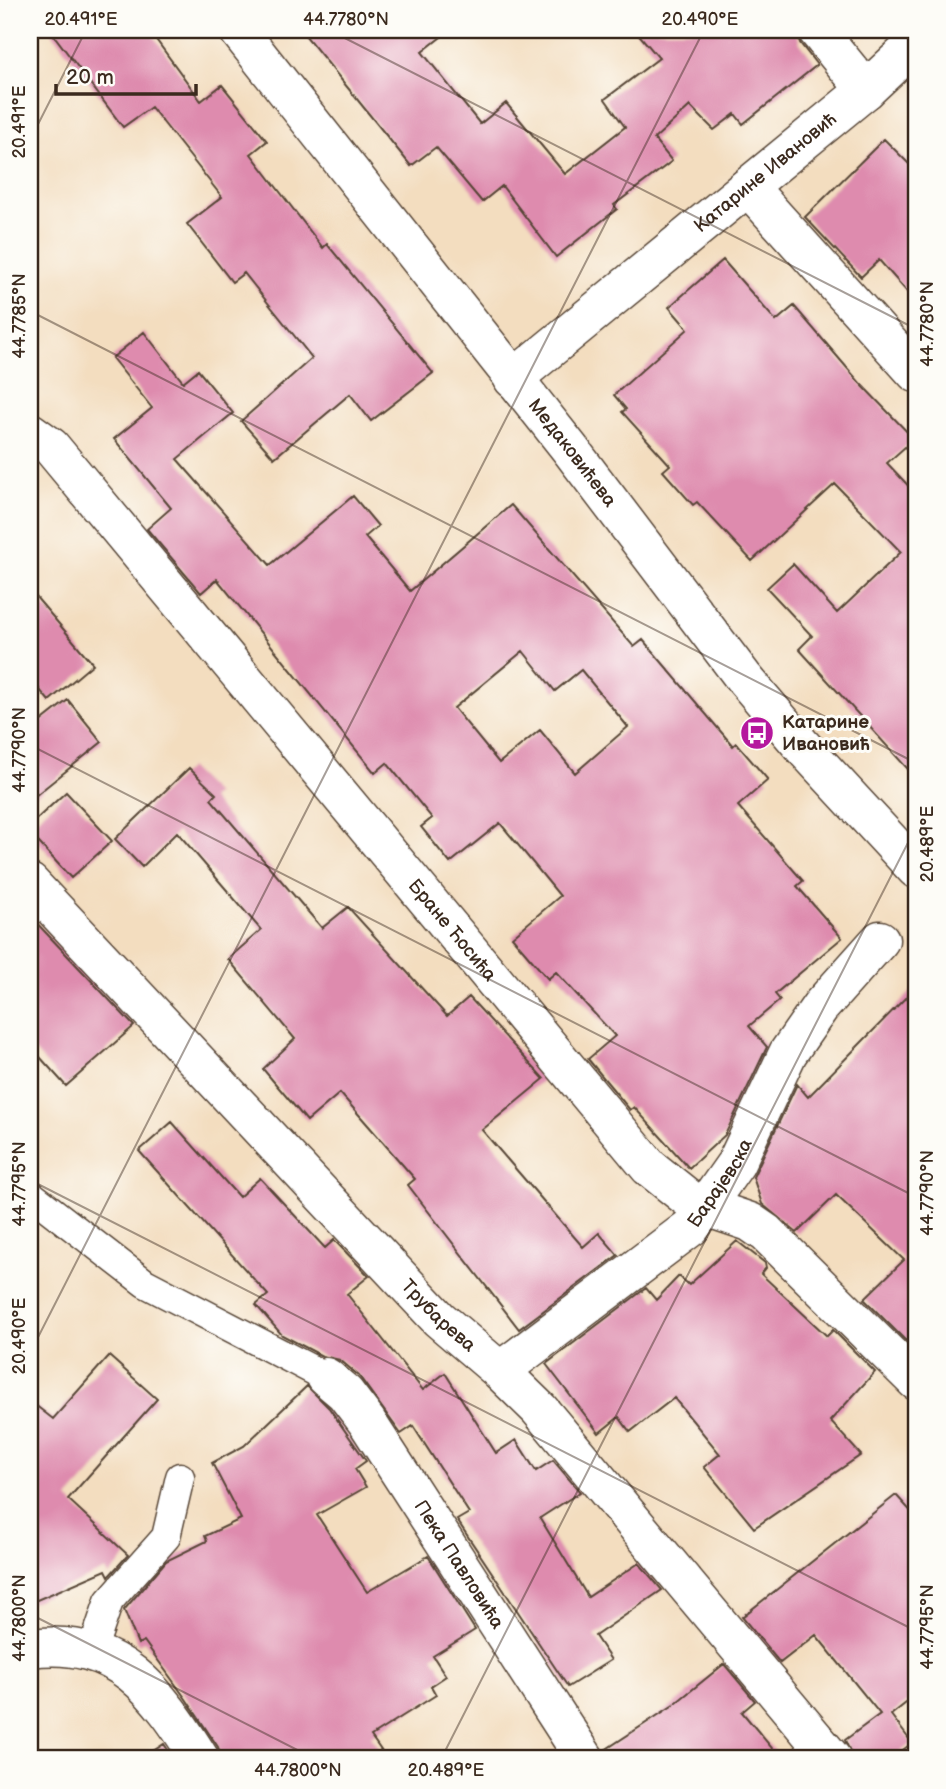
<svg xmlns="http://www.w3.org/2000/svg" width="946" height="1789" font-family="'Balsamiq Sans',sans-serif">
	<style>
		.building { fill: #de8bae; fill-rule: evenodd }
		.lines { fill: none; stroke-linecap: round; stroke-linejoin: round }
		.lane-casing { stroke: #574536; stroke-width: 31 }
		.street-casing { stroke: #574536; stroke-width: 41 }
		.lane { stroke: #fff; stroke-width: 28 }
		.street { stroke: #fff; stroke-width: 38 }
		.ticks { fill: none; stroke: #3b2a1e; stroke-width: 2; stroke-opacity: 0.45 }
		.labels { text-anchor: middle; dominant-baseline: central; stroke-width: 6; stroke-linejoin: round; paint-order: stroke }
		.street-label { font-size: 19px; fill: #3b2a1e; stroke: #fdfcf7 }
		.poi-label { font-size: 19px; font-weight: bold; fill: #3b2a1e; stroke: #fdfcf7; text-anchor: start }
		.neatline { fill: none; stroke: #3b2a1e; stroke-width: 2.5 }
		.ticks-label { font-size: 18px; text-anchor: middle; fill: #3b2a1e }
	</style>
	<rect width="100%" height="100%" fill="#fdfcf7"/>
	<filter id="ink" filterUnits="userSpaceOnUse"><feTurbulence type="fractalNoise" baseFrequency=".0143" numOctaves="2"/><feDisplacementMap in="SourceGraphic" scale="14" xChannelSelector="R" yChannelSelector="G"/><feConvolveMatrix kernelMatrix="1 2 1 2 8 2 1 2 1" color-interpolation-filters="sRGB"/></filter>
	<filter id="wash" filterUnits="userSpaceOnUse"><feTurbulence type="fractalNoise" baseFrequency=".00686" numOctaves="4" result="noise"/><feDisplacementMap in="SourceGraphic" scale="28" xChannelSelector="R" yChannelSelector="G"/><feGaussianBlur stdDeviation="1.57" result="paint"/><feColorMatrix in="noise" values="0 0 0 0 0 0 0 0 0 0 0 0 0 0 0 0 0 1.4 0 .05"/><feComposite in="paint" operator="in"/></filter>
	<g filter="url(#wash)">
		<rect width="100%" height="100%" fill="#f3ddbf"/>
		<g id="blocks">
			<path class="building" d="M 50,30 L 149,30 L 201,101 L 222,85 L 267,141 L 251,154 L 323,248 L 327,244 L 433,373 L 371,421 L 350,394 L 274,458 L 241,421 L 312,358 L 244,273 L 232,282 L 187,224 L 222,197 L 151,107 L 123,127 Z
				M 301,30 L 450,30 L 422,52 L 480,124 L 506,103 L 565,174 L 625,127 L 605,99 L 659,58 L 635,30 L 796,30 L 800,43 L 817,65 L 743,124 L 735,114 L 714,130 L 690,106 L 654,139 L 672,161 L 614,205 L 617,209 L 556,257 L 502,186 L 482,202 L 436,147 L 411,166 Z
				M 884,139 L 916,171 L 916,302 L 879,260 L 861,277 L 805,217 Z
				M 723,260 L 776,321 L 794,306 L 860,383 L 914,439 L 887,463 L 916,494 L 916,778 L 799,649 L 812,636 L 767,588 L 793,564 L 837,613 L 901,552 L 835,484 L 752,561 L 697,502 L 693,505 L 663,471 L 670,465 L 622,412 L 626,409 L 614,395 L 688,329 L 669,307 Z
				M 144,332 L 183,382 L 198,370 L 233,413 L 177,459 L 270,565 L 353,496 L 378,526 L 365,537 L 410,591 L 511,505 L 634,647 L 643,640 L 733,746 L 736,743 L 768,780 L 738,806 L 803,881 L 797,886 L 842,938 L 775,994 L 780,1000 L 749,1026 L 767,1047 L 725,1135 L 689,1168 L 634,1107 L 630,1110 L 588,1059 L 615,1036 L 556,972 L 548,979 L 512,937 L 560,896 L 500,823 L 450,863 L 421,827 L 432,818 L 387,763 L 375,773 L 217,579 L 201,593 L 147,529 L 171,508 L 114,439 L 152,408 L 112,358 ZM 523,651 L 555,691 L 581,670 L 628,727 L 575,773 L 540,730 L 499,763 L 454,708 Z
				M 30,590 L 93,664 L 49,701 L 30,678 Z
				M 68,700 L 102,742 L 30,800 L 30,730 Z
				M 189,768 L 216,794 L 211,799 L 322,928 L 348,907 L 447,1016 L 469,997 L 544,1079 L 482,1130 L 583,1247 L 599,1233 L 618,1255 L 519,1329 L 408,1185 L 415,1179 L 340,1093 L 307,1121 L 263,1069 L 295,1039 L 228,959 L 261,930 L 177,832 L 142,867 L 115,839 Z
				M 66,792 L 112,841 L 71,878 L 30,833 L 30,825 Z
				M 30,916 L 134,1026 L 66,1086 L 30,1046 Z
				M 916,987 L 916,1331 L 906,1341 L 864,1299 L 904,1260 L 836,1195 L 797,1233 L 762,1204 L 753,1177 L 797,1084 L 808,1097 Z
				M 172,1122 L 239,1197 L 260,1178 L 325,1248 L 334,1240 L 369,1276 L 347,1294 L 423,1390 L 445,1373 L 496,1453 L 516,1440 L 536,1471 L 553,1460 L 580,1492 L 540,1518 L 588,1597 L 639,1563 L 662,1590 L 595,1636 L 611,1660 L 568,1687 L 457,1520 L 469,1513 L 413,1426 L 401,1434 L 359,1376 L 340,1360 L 322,1356 L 282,1335 L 256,1305 L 268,1295 L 139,1151 Z
				M 737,1241 L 765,1263 L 766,1268 L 761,1274 L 827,1336 L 833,1330 L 875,1372 L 830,1421 L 861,1455 L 754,1528 L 704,1467 L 720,1454 L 674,1398 L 630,1432 L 619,1417 L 599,1433 L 546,1364 L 646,1288 L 656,1300 L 679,1276 L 689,1285 Z
				M 109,1356 L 157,1399 L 68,1499 L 128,1555 L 109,1576 L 106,1570 L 30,1603 L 30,1401 L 53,1419 Z
				M 307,1386 L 329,1408 L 366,1461 L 355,1469 L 366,1487 L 317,1515 L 367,1592 L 428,1556 L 475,1630 L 433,1656 L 446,1676 L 431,1686 L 436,1695 L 371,1736 L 387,1759 L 222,1759 L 218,1747 L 186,1699 L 144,1641 L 138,1644 L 124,1610 L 166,1561 L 207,1541 L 205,1536 L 241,1519 L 212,1463 L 244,1446 Z
				M 896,1495 L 916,1517 L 916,1695 L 891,1715 L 912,1743 L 891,1759 L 853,1759 L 845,1740 L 880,1714 L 816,1635 L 780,1663 L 742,1617 Z
				M 724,1664 L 755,1701 L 742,1712 L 781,1759 L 607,1759 L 605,1750 L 672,1706 Z
				M 164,1744 L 174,1759 L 141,1759 Z"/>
		</g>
	</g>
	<g filter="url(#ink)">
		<use href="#blocks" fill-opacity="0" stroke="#574536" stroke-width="2"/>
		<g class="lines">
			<g class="lane-casing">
				<path id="lane" d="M 30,1194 L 145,1283 L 326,1377
					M 92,1651 L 109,1601 L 166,1537 L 180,1477"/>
			</g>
			<g class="street-casing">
				<g id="street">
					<path id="s1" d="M 238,30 L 570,449 L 743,677 L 802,746 L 916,869"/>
					<path d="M 817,30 L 866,90"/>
					<path d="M 748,187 L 916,373"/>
					<path id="s2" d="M 513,379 L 866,90 L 916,43"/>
					<path id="s3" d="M 30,432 L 51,447 L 649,1167 L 694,1203 L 750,1222 L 766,1233 L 916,1381"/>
					<path id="s4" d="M 30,883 L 439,1319 L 500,1371 L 539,1409 L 832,1759"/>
					<path id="s5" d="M 500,1371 L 691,1227 L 736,1163 L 788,1053 L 820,1007 L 880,940"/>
					<path id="s6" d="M 326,1377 L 345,1393 L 367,1422 L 585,1759"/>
					<path d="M 30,1648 C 118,1636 158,1692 200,1759"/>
				</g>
			</g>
			<use href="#lane" class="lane"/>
			<use href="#street" class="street"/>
		</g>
	</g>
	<path class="ticks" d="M 329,30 L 916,329M 30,140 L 86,30M 30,311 L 916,763M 30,745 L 916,1197M 30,1180 L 916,1631M 30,1353 L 704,30M 30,1614 L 315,1759M 441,1759 L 916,827"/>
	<defs>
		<g id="bus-disc" transform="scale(1.75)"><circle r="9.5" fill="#b5179e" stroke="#fdfcf7"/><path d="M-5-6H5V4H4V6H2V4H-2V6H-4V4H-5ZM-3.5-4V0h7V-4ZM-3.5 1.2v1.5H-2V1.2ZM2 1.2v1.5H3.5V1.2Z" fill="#fff"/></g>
	</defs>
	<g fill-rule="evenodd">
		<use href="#bus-disc" x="757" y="733"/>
	</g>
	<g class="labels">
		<g class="street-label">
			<text stroke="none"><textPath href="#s2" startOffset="326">Катарине Ивановић</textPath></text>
			<text stroke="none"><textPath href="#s1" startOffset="539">Медаковићева</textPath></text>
			<text stroke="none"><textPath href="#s3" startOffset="654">Бране Ћосића</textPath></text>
			<text stroke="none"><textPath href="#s5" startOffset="292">Барајевска</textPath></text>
			<text stroke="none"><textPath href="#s4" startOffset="595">Трубарева</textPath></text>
			<text stroke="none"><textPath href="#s6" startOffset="231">Пека Павловића</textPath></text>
		</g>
		<g class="poi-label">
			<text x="782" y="722">Катарине<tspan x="782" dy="22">Ивановић</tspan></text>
		</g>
	</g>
	<rect width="946" height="1789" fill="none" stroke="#fdfcf7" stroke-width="77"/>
	<path d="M56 84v10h140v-10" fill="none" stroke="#3b2a1e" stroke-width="3.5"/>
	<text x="66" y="84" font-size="21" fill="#3b2a1e" stroke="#fdfcf7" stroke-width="5" paint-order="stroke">20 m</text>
	<rect x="38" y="38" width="870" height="1712" class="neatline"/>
	<g class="ticks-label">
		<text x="81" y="25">20.491°E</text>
		<text x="346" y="25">44.7780°N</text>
		<text x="700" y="25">20.490°E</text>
		<text transform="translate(19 122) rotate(-90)" y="6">20.491°E</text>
		<text transform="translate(19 316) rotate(-90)" y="6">44.7785°N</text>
		<text transform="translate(927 324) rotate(-90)" y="6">44.7780°N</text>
		<text transform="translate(19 750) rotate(-90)" y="6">44.7790°N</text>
		<text transform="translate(927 844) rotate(-90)" y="6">20.489°E</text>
		<text transform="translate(19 1184) rotate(-90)" y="6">44.7795°N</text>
		<text transform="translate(927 1193) rotate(-90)" y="6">44.7790°N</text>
		<text transform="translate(19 1336) rotate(-90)" y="6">20.490°E</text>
		<text transform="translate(19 1618) rotate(-90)" y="6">44.7800°N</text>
		<text transform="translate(927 1627) rotate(-90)" y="6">44.7795°N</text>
		<text x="298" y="1776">44.7800°N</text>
		<text x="446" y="1776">20.489°E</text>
	</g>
</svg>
